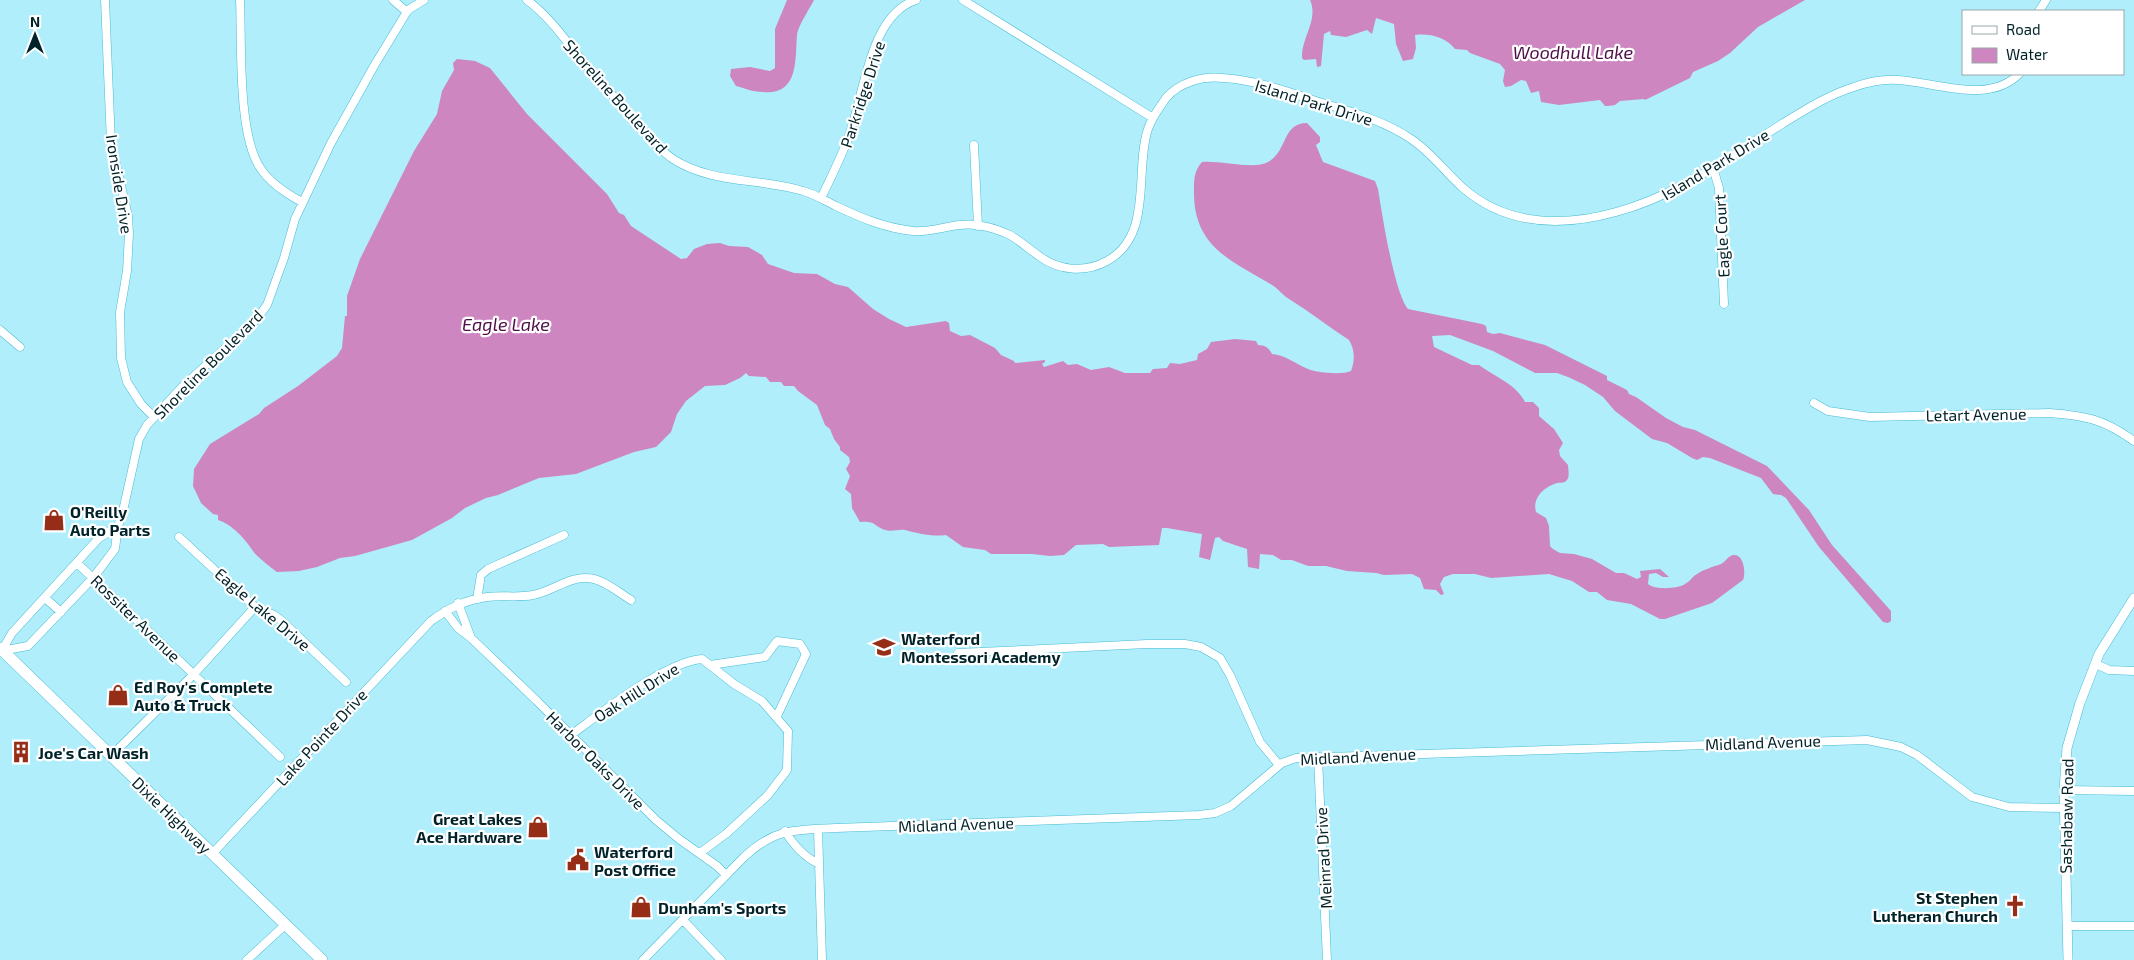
<svg xmlns="http://www.w3.org/2000/svg" width="2134" height="960" font-family="'Exo 2',sans-serif">
	<style>
		.water { fill: #cd86c0 }
		.lines { fill: none; stroke-linecap: round; stroke-linejoin: round }
		.minor-casing { stroke: #46bbd2; stroke-width: 9 }
		.tertiary-casing { stroke: #46bbd2; stroke-width: 10 }
		.primary-casing { stroke: #46bbd2; stroke-width: 12 }
		.minor { stroke: #fff; stroke-width: 8 }
		.tertiary { stroke: #fff; stroke-width: 9 }
		.primary { stroke: #fff; stroke-width: 11 }
		.labels { text-anchor: middle; dominant-baseline: central; stroke-width: 4.5; stroke-linejoin: round; paint-order: stroke }
		.street-label { font-size: 16px; fill: #002229; stroke: #fff }
		.poi-label { font-size: 16px; font-weight: bold; fill: #002229; stroke: #fff; text-anchor: start }
		.water-label { font-size: 18px; font-style: italic; fill: #4e0e46; stroke: #fff }
	</style>
	<rect width="100%" height="100%" fill="#b0eefc"/>
	<path class="water" d="M 787,0 L 814,0 C 810,8 798,26 797,35 C 795,60 799,96 762,92 C 753,92 744,88 736,86 L 730,76 L 731,69 L 750,67 L 770,71 L 775,68 L 775,29 Z
		M 1310,0 L 1805,0 L 1758,27 L 1730,53 L 1718,61 L 1693,72 L 1690,78 L 1645,100 L 1644,99 L 1620,101 L 1615,105 L 1608,106 L 1605,106 L 1600,100 L 1559,105 L 1541,102 L 1539,91 L 1531,93 L 1526,81 L 1521,80 L 1511,86 L 1505,87 L 1503,81 L 1505,70 L 1500,64 L 1470,53 L 1467,50 L 1455,49 C 1446,37 1429,33 1415,35 L 1416,48 L 1413,59 L 1403,61 L 1396,44 L 1394,24 L 1376,18 L 1372,34 L 1367,30 L 1346,37 L 1331,35 L 1330,31 L 1324,34 L 1321,66 L 1317,67 L 1316,59 L 1304,60 L 1302,58 C 1301,38 1319,20 1310,0 Z
		M 457,59 L 475,61 L 490,68 L 527,114 L 607,194 L 619,213 L 624,215 L 631,226 L 681,259 L 687,258 L 694,249 L 707,244 L 720,243 L 729,246 L 748,247 L 762,255 L 768,264 L 794,273 L 817,274 L 835,284 L 848,287 L 873,309 L 889,319 L 906,327 L 946,321 L 949,323 L 950,331 L 961,336 L 970,335 L 995,348 L 1001,355 L 1014,361 L 1015,363 L 1045,360 L 1045,362 L 1042,364 L 1044,367 L 1063,361 L 1068,365 L 1077,364 L 1091,370 L 1109,367 L 1125,373 L 1150,373 L 1153,369 L 1167,368 L 1170,363 L 1180,364 L 1197,360 L 1198,354 L 1207,349 L 1211,342 L 1235,339 L 1256,341 L 1258,345 C 1265,345 1269,348 1272,354 C 1285,355 1296,364 1308,369 C 1318,373 1342,375 1351,371 C 1355,360 1355,350 1349,340 C 1329,327 1310,312 1289,299 C 1284,296 1280,291 1275,287 C 1236,262 1195,250 1194,195 C 1194,182 1193,172 1202,162 C 1220,160 1254,170 1268,162 C 1288,151 1282,123 1307,123 L 1320,137 L 1320,142 L 1316,145 L 1323,162 L 1375,181 L 1378,189 C 1382,213 1394,292 1408,309 L 1482,324 L 1486,326 L 1487,332 L 1493,334 L 1500,333 L 1545,345 L 1607,376 L 1607,380 L 1627,390 L 1629,394 L 1636,397 L 1666,418 L 1683,427 L 1695,430 L 1767,466 L 1809,510 L 1832,545 L 1891,611 L 1891,621 L 1888,623 L 1883,622 L 1819,547 L 1786,498 L 1781,495 L 1773,494 L 1761,478 L 1710,458 L 1703,457 L 1697,460 L 1692,458 L 1667,443 L 1652,439 L 1615,411 L 1603,397 L 1585,385 L 1568,377 L 1557,373 L 1535,373 L 1493,351 L 1450,335 L 1432,336 L 1434,347 L 1472,365 L 1479,365 C 1495,377 1516,384 1525,402 L 1533,402 L 1539,408 L 1539,416 L 1554,429 L 1563,443 L 1559,450 L 1560,456 L 1568,465 C 1568,469 1570,476 1567,480 C 1564,484 1561,482 1557,483 C 1544,487 1532,498 1536,512 L 1546,518 L 1549,526 L 1550,546 L 1553,549 L 1560,553 L 1574,554 L 1592,559 L 1616,573 L 1624,573 L 1637,579 L 1641,577 L 1640,571 L 1660,569 L 1669,577 L 1663,577 L 1656,573 L 1649,574 L 1648,584 C 1654,590 1678,589 1685,584 C 1689,582 1691,579 1694,576 C 1702,570 1712,567 1721,564 C 1726,562 1728,555 1734,555 C 1744,554 1746,574 1743,580 L 1712,603 L 1665,619 L 1660,619 L 1631,604 L 1607,600 L 1597,592 L 1589,592 L 1572,581 L 1549,574 L 1491,578 L 1475,574 L 1453,574 L 1444,577 L 1440,584 L 1444,594 L 1441,595 L 1436,590 L 1424,589 L 1420,578 L 1412,574 L 1384,575 L 1376,573 L 1347,571 L 1326,566 L 1308,566 L 1292,560 L 1281,560 L 1273,555 L 1260,554 L 1259,569 L 1248,567 L 1247,549 L 1223,541 L 1219,537 L 1215,538 L 1210,560 L 1199,557 L 1202,534 L 1167,528 L 1162,528 L 1159,545 L 1109,547 L 1103,544 L 1076,545 L 1064,555 L 1050,556 L 1032,554 L 991,554 L 985,550 L 963,547 L 946,535 C 931,537 917,533 905,530 C 898,529 891,532 885,530 C 873,526 877,521 860,522 L 852,508 L 851,494 L 845,489 L 850,476 L 846,469 L 850,462 L 849,457 L 840,450 L 840,447 L 834,439 L 830,429 L 825,425 L 817,405 L 798,391 L 794,386 L 784,386 L 781,382 L 770,382 L 766,377 L 749,376 L 746,373 L 740,378 L 725,385 L 705,386 L 686,401 L 677,414 L 671,432 L 656,447 L 634,452 L 576,474 L 539,478 L 498,495 L 486,498 L 465,508 L 452,518 L 412,540 L 355,556 L 340,558 L 317,567 L 299,571 L 277,572 C 273,569 255,555 253,551 C 246,540 232,524 218,520 L 218,515 L 213,514 L 201,503 L 193,486 L 194,469 L 210,444 L 259,414 L 264,408 L 298,386 L 337,356 L 342,348 L 345,316 L 347,316 L 347,296 L 360,259 L 414,151 L 437,114 L 442,91 L 454,70 L 453,63 Z"/>
	<g class="lines">
		<g class="minor-casing">
			<path id="minor" d="M 105,0 L 111,143 L 128,216 L 129,234 L 127,271 L 120,312 L 121,358 L 127,382 L 141,404 L 154,417
				M 240,0 C 242,43 237,135 261,169 C 271,184 287,194 302,202
				M 393,0 L 407,12
				M 527,0 C 547,15 561,34 576,53 C 598,78 619,103 641,128 C 651,139 661,151 673,159 C 711,184 762,178 803,191 C 815,194 825,201 836,206 C 861,218 885,228 913,231 C 934,233 954,222 975,225 C 987,226 999,230 1010,235 C 1020,241 1029,249 1039,256 C 1059,271 1085,273 1107,261 C 1154,235 1134,171 1148,129 C 1152,117 1159,108 1166,98 C 1180,82 1202,76 1223,78 C 1256,80 1288,92 1319,102 C 1351,112 1383,120 1411,139 C 1431,152 1445,172 1463,188 C 1507,226 1562,227 1616,212 C 1677,196 1729,157 1782,124 C 1805,110 1828,95 1854,87 C 1868,82 1884,79 1898,80 C 1936,82 1988,105 2019,74
				M 963,0 L 1153,118
				M 2039,11 L 2046,0
				M 974,145 L 978,226
				M 1713,168 L 1719,188 L 1724,304
				M 821,198 C 831,178 841,157 849,136 C 864,96 869,15 916,0
				M 0,330 L 20,347
				M 1814,403 L 1828,411 L 1870,417 L 2050,413 C 2087,416 2103,419 2134,441
				M 118,526 L 123,511 L 139,439 L 147,425 L 182,387 L 255,321 L 267,305 L 284,258 L 295,219 L 331,143 L 374,66 L 408,10 L 424,0
				M 179,537 L 255,607 L 274,615 L 282,621 L 346,682
				M 77,563 L 280,757
				M 45,598 L 61,612
				M 477,599 L 481,575 L 488,569 L 564,535
				M 458,603 L 471,638
				M 445,611 L 458,628 L 471,638 L 537,701 L 656,820 L 679,839 L 717,866 L 726,875
				M 0,651 L 28,646 L 93,578 L 115,549 L 118,526 L 99,538 L 12,633 L 2,650
				M 958,653 L 1147,644 L 1185,644 L 1201,647 L 1220,658 L 1230,675 L 1260,742 L 1279,765
				M 2096,664 L 2109,670 L 2134,671
				M 710,665 L 765,657 L 777,641 L 800,644 L 806,654 L 777,716
				M 571,735 C 602,712 665,662 702,659 L 734,684 L 762,701 L 788,731 L 787,770 L 768,795 L 727,833 L 700,853
				M 111,756 L 194,674 L 255,607
				M 1318,757 L 1327,960
				M 2064,790 L 2134,791
				M 818,829 L 822,960
				M 785,831 C 794,846 804,857 819,864
				M 212,854 L 431,621 C 449,608 465,600 487,597 C 502,595 518,598 533,595 C 555,591 570,574 594,579 C 607,582 619,593 631,600
				M 683,920 L 721,960
				M 2067,926 L 2134,926
				M 247,960 L 285,925
				M 643,960 L 744,857 C 775,828 795,830 836,828 L 1199,815 L 1215,813 L 1231,806 L 1282,763 L 1296,758 L 1867,740 L 1901,747 L 1917,755 L 1972,797 L 2009,807 L 2064,808"/>
		</g>
		<g class="tertiary-casing">
			<path id="tertiary" d="M 2068,960 L 2064,790 L 2067,748 L 2080,703 L 2099,654 L 2134,598"/>
		</g>
		<g class="primary-casing">
			<path id="primary" d="M 0,648 L 322,960"/>
		</g>
		<use href="#minor" class="minor"/>
		<use href="#tertiary" class="tertiary"/>
		<use href="#primary" class="primary"/>
	</g>
	<defs>
		<g id="shop-bare" transform="scale(1.725)"><path d="M-5-2.5h2.3a2.7 3.5 0 0 1 5.4 0H5L5.5 6h-11ZM-1.5-2.5h3a1.5 2.3 0 0 0-3 0Z" fill="#962d17" stroke="#fff" stroke-width="2.5" paint-order="stroke"/></g>
		<g id="school-bare" transform="scale(1.725)"><path d="M0-5L7-2L0 1L-7-2ZM-4 1L0 2.5L4 1V4Q0 6-4 4Z" fill="#962d17" stroke="#fff" stroke-width="2.5" paint-order="stroke"/></g>
		<g id="building-bare" transform="scale(1.725)"><path d="M-4-6H4V6H1V3H-1V6H-4ZM-2.5-4.3h1.7v1.8h-1.7ZM.8-4.3h1.7v1.8H.8ZM-2.5-1h1.7V.8h-1.7ZM.8-1h1.7V.8H.8Z" fill="#962d17" stroke="#fff" stroke-width="2.5" paint-order="stroke"/></g>
		<g id="civic-bare" transform="scale(1.725)"><path d="M-.6-6.5H3V-4.5H.6V-3L4-1V1h2V6H-6V1h2V-1L-.6-3ZM-1.2 2.5V6h2.4V2.5Z" fill="#962d17" stroke="#fff" stroke-width="2.5" paint-order="stroke"/></g>
		<g id="church-bare" transform="scale(1.725)"><path d="M-1.2-6h2.4v3.5h3.3v2.4h-3.3V6h-2.4V-.1h-3.3v-2.4h3.3Z" fill="#962d17" stroke="#fff" stroke-width="2.5" paint-order="stroke"/></g>
	</defs>
	<g fill-rule="evenodd">
		<use href="#shop-bare" x="54" y="520"/>
		<use href="#school-bare" x="884" y="647"/>
		<use href="#shop-bare" x="118" y="695"/>
		<use href="#building-bare" x="21" y="752"/>
		<use href="#shop-bare" x="538" y="827"/>
		<use href="#civic-bare" x="578" y="860"/>
		<use href="#church-bare" x="2015" y="906"/>
		<use href="#shop-bare" x="641" y="907"/>
	</g>
	<g class="labels">
		<g class="street-label">
			<text transform="translate(862 94) rotate(-72)">Parkridge Drive</text>
			<text transform="translate(616 96) rotate(48)">Shoreline Boulevard</text>
			<text transform="translate(1314 102) rotate(17)">Island Park Drive</text>
			<text transform="translate(1715 164) rotate(-31)">Island Park Drive</text>
			<text transform="translate(120 184) rotate(81)">Ironside Drive</text>
			<text transform="translate(1721 236) rotate(-93)">Eagle Court</text>
			<text transform="translate(208 364) rotate(-45)">Shoreline Boulevard</text>
			<text transform="translate(1976 414) rotate(-1)">Letart Avenue</text>
			<text transform="translate(263 609) rotate(40)">Eagle Lake Drive</text>
			<text transform="translate(136 618) rotate(44)">Rossiter Avenue</text>
			<text transform="translate(636 692) rotate(-32)">Oak Hill Drive</text>
			<text transform="translate(321 737) rotate(-47)">Lake Pointe Drive</text>
			<text transform="translate(1763 742) rotate(-2)">Midland Avenue</text>
			<text transform="translate(1358 756) rotate(-3)">Midland Avenue</text>
			<text transform="translate(596 760) rotate(45)">Harbor Oaks Drive</text>
			<text transform="translate(172 815) rotate(44)">Dixie Highway</text>
			<text transform="translate(2066 816) rotate(-89)">Sashabaw Road</text>
			<text transform="translate(956 824) rotate(-2)">Midland Avenue</text>
			<text transform="translate(1323 858) rotate(-93)">Meinrad Drive</text>
		</g>
		<g class="poi-label">
			<text x="70" y="511">O'Reilly<tspan x="70" dy="18">Auto Parts</tspan></text>
			<text x="901" y="638">Waterford<tspan x="901" dy="18">Montessori Academy</tspan></text>
			<text x="134" y="686">Ed Roy's Complete<tspan x="134" dy="18">Auto &amp; Truck</tspan></text>
			<text x="38" y="752">Joe's Car Wash</text>
			<text x="522" y="818" text-anchor="end">Great Lakes<tspan x="522" dy="18">Ace Hardware</tspan></text>
			<text x="594" y="851">Waterford<tspan x="594" dy="18">Post Office</tspan></text>
			<text x="1998" y="897" text-anchor="end">St Stephen<tspan x="1998" dy="18">Lutheran Church</tspan></text>
			<text x="658" y="907">Dunham's Sports</text>
		</g>
		<g class="water-label">
			<text x="1573" y="52">Woodhull Lake</text>
			<text x="506" y="324">Eagle Lake</text>
		</g>
	</g>
	<rect x="1962" y="10" width="162" height="65" fill="#ffffff" stroke="#99a7a9"/>
	<rect x="1972" y="26" width="25" height="8" fill="#ffffff" stroke="#99a7a9"/>
	<text x="2006" y="35" font-size="15" fill="#002229">Road</text>
	<rect x="1972" y="48" width="25" height="15" fill="#cd86c0" stroke="#99a7a9"/>
	<text x="2006" y="60" font-size="15" fill="#002229">Water</text>
	<g transform="translate(35 35)" stroke="#ffffff" stroke-width="4" paint-order="stroke">
	<path d="M0-4L9 19L0 12L-9 19Z" fill="#002229"/>
	<text y="-8" font-size="14" font-weight="bold" text-anchor="middle" fill="#002229">N</text>
	</g>
</svg>
